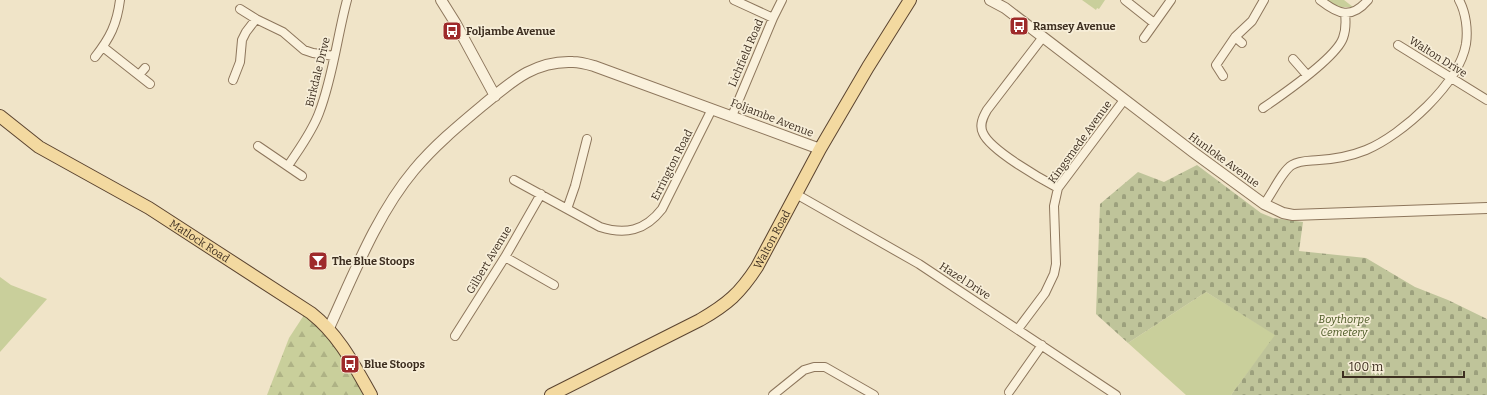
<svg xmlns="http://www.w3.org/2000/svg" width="1487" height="395" font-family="Bitter,serif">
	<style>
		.green { fill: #c9cf9b }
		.forest { fill: url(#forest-firs) }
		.cemetery { fill: url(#cemetery-stones) }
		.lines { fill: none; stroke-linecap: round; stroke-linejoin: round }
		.minor-casing { stroke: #8d765c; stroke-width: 10 }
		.tertiary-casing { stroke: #8d765c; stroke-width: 12 }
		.primary-casing { stroke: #5b4430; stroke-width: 14 }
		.minor { stroke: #faf1dc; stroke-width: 8 }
		.tertiary { stroke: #faf1dc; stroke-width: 10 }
		.primary { stroke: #f3d9a0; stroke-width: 12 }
		.labels { text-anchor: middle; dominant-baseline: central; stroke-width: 3.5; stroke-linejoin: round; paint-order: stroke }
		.poi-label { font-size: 11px; font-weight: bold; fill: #3d2e20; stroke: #f7eed8; text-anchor: start }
		.street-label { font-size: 11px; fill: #3d2e20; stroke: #f7eed8 }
		.park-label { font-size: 11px; font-style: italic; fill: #4d5a26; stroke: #f7eed8 }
	</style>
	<defs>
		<pattern id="forest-firs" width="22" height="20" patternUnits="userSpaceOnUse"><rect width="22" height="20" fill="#c9cf9b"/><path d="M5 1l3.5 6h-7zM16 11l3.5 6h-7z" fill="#aeb285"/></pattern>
		<pattern id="cemetery-stones" width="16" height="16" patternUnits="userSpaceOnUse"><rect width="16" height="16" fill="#bfc49a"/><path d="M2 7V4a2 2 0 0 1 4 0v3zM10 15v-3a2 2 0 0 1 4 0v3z" fill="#9ca07d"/></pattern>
	</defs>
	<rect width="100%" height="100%" fill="#f0e4c8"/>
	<path class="green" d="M 1082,0 L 1105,0 L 1099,9 L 1097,8 L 1096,10 Z
		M 1326,0 L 1344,0 L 1353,7 L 1336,7 Z
		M 0,277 L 11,285 L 47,299 L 0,352 Z
		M 1206,292 L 1276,335 L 1231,395 L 1186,395 L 1128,343 Z"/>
	<path class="forest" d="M 304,315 L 323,331 L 345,356 L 366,395 L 267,395 L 289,338 Z"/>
	<path class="cemetery" d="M 1197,165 L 1261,213 L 1273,218 L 1303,222 L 1299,251 L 1366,258 L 1415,287 L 1448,300 L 1487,319 L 1487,395 L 1231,395 L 1275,335 L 1206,292 L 1128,343 L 1096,314 L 1100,204 L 1138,172 L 1164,182 Z"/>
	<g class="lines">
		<g class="minor-casing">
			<path id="minor" d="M 734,0 L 773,18
				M 1125,0 L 1154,23
				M 1320,0 C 1338,14 1351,20 1368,0
				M 240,9 L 256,19 L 283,32 L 304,50 L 313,53 L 334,56
				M 1043,37 L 987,110 C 983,117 979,125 983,133 C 990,150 1041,179 1058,188
				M 1235,37 L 1242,43
				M 1144,38 L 1171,0
				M 1398,45 L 1487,100
				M 103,47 L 150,84
				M 95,57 C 110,38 117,24 120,0
				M 1293,59 L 1307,75
				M 139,75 L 145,68
				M 1223,76 L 1216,65 L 1235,37 L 1252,21 L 1264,0
				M 233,80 L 240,62 L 242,40 L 246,32 L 256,19
				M 1263,108 C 1282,95 1336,58 1343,38 C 1346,30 1346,22 1345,13
				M 732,116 L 773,18 L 782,0
				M 258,146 L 302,176
				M 288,166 C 299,149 312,132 319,113 C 333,77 337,37 347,0
				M 514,180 L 600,227 C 625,235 645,231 662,209 L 712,109
				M 796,194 L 919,264 L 1116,395
				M 1264,204 C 1272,194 1282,171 1292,165 C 1300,160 1310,161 1319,160 C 1335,159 1351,156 1366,150 C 1402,135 1459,84 1466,44 C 1468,30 1466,13 1459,0
				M 567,209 L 575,186 L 587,139
				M 505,257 L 554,285
				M 1018,329 L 1045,293 L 1054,274 L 1056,264 L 1054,206 L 1058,188 L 1124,100
				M 455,336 L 505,257 L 541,194
				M 1009,392 L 1042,345
				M 773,395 L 804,370 L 814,367 L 825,367 L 874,395"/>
		</g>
		<g class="tertiary-casing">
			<path id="tertiary" d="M 441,0 L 456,24 L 495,96
				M 990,0 L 1005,8 L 1193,152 L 1264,204 L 1283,213 L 1293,215 L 1487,208
				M 329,328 C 353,276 377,214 414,170 C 434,146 458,126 482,106 C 510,83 534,60 573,62 C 580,62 587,64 594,66 L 820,149"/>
		</g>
		<g class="primary-casing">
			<g id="primary">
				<path id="s1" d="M 0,116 L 39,147 L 149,208 L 311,313 C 339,335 354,365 371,395"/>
				<path id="s2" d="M 551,395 L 700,320 C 728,304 740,293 757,267 L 820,149 L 868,67 L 910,0"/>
			</g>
		</g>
		<use href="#minor" class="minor"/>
		<use href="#tertiary" class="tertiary"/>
		<use href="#primary" class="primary"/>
	</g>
	<defs>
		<g id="bus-square" transform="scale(1)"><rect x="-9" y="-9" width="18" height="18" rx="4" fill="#9e2a2b" stroke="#f7eed8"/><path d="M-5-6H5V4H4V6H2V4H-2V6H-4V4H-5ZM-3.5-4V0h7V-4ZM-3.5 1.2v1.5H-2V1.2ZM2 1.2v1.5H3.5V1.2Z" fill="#fff"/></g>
		<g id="bar-square" transform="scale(1)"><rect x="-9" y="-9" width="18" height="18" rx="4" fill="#9e2a2b" stroke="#f7eed8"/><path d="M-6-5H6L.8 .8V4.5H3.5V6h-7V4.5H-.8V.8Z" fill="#fff"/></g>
	</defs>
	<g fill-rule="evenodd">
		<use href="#bus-square" x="1019" y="26"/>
		<use href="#bus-square" x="452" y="31"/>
		<use href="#bar-square" x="318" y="261"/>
		<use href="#bus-square" x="350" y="364"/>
	</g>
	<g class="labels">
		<g class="poi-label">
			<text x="1033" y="26">Ramsey Avenue</text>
			<text x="466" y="31">Foljambe Avenue</text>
			<text x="332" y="261">The Blue Stoops</text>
			<text x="364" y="364">Blue Stoops</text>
		</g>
		<g class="street-label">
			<text transform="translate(746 53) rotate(-67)">Lichfield Road</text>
			<text transform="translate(1438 57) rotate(32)">Walton Drive</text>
			<text transform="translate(318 72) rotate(-76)">Birkdale Drive</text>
			<text transform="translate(772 118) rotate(21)">Foljambe Avenue</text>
			<text transform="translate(1080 142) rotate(-54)">Kingsmede Avenue</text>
			<text transform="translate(1224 160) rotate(36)">Hunloke Avenue</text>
			<text transform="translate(672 165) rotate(-63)">Errington Road</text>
			<text stroke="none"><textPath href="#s2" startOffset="277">Walton Road</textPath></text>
			<text stroke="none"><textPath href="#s1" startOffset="236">Matlock Road</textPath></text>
			<text transform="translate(489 260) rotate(-59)">Gilbert Avenue</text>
			<text transform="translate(965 281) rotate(33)">Hazel Drive</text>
		</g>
		<g class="park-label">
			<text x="1344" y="319">Boythorpe<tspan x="1344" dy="13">Cemetery</tspan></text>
		</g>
	</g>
	<path d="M1343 371v6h121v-6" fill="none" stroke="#3d2e20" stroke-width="2"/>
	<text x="1349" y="371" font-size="12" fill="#3d2e20" stroke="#f7eed8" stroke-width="3" paint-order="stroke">100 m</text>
</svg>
